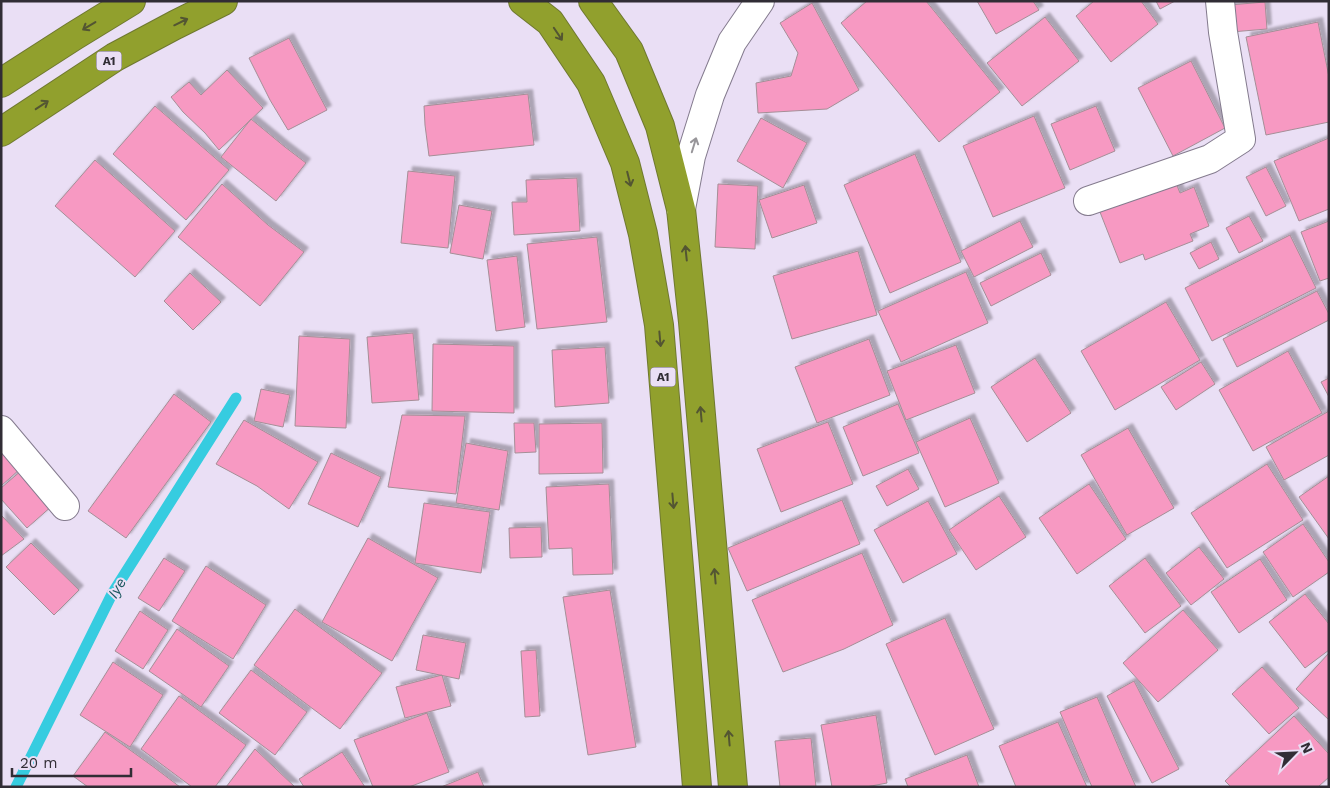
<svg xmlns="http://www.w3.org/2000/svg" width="1330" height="788" font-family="'Work Sans',sans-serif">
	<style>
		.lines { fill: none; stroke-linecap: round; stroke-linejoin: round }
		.stream { stroke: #36cce0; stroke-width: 11 }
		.building { fill: #f799c2; stroke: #a58e97; filter: url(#shadow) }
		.minor-casing { stroke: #847b8e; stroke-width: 30 }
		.highway-casing { stroke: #6f7830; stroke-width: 30 }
		.minor { stroke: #fff; stroke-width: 28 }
		.highway { stroke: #91a02d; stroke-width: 28 }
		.oneway { stroke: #535532 }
		.oneway2 { stroke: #98969a }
		.labels { text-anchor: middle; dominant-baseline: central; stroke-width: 4; stroke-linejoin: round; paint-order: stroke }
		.shield { fill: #eadff5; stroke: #68626f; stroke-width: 1 }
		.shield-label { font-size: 12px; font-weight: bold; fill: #312d35 }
		.water-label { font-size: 15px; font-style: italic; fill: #1c5860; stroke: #eadff5 }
	</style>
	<defs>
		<filter id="shadow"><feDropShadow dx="4.5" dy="-4.5" stdDeviation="1" flood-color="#0004"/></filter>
	</defs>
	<rect width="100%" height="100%" fill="#eadff5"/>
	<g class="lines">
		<path class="stream" d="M 16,787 L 112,594 L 236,398"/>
	</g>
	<path class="building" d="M 867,1 L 926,1 L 1000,92 L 939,142 L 841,23 Z
		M 977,1 L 1033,1 L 1039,10 L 996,34 Z
		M 1094,1 L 1141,1 L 1158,24 L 1111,62 L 1076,16 Z
		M 1156,1 L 1175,1 L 1160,9 Z
		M 1265,2 L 1267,29 L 1231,32 L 1229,5 Z
		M 812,3 L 859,90 L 827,109 L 758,113 L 756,83 L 791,76 L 798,53 L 780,23 Z
		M 1045,17 L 1079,61 L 1022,106 L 987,63 Z
		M 1318,22 L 1329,77 L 1329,122 L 1266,135 L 1246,37 Z
		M 289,38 L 327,110 L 288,130 L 270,100 L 249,58 Z
		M 1191,61 L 1225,128 L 1173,156 L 1138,88 Z
		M 227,70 L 263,108 L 219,150 L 205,133 L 183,112 L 171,97 L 189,82 L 201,95 Z
		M 528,94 L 534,145 L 429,156 L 425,125 L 424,106 Z
		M 155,106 L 229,170 L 186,220 L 113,154 Z
		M 1096,106 L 1115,151 L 1070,170 L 1051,124 Z
		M 1034,116 L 1065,188 L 993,217 L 963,146 Z
		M 761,118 L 807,143 L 783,188 L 737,161 Z
		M 251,119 L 285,147 L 306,163 L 276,201 L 221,157 Z
		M 1329,138 L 1329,209 L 1299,221 L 1274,161 Z
		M 915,154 L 961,262 L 890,293 L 844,185 Z
		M 95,160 L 175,231 L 135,277 L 55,206 Z
		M 1266,167 L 1286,206 L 1266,216 L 1246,177 Z
		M 408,171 L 455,176 L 448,248 L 401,243 Z
		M 577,178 L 580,231 L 514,235 L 512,202 L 527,202 L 526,180 Z
		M 1176,183 L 1180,193 L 1194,187 L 1209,226 L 1190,234 L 1193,241 L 1145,260 L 1143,254 L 1120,263 L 1098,207 Z
		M 222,184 L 268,225 L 304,252 L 260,306 L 178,237 Z
		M 718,184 L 758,186 L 755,249 L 715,247 Z
		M 804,185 L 817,223 L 772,238 L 759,200 Z
		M 459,205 L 492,211 L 483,259 L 450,253 Z
		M 1249,216 L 1263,241 L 1239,253 L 1226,228 Z
		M 1020,221 L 1033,247 L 974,277 L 961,251 Z
		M 1329,221 L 1329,278 L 1320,281 L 1301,232 Z
		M 1290,235 L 1316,288 L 1212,341 L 1185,288 Z
		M 597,237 L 607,322 L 537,329 L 527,244 Z
		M 1211,242 L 1219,259 L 1199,269 L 1190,253 Z
		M 858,251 L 877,315 L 792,339 L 773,276 Z
		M 1041,253 L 1051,275 L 991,306 L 980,283 Z
		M 517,256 L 525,327 L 496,331 L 487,260 Z
		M 966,272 L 988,323 L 901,362 L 878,311 Z
		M 190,273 L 221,302 L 193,330 L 164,301 Z
		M 1317,291 L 1329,314 L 1329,320 L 1237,367 L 1223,339 Z
		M 1166,302 L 1200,360 L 1115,410 L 1081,351 Z
		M 413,333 L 419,400 L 372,403 L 367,337 Z
		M 299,336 L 350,339 L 346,428 L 295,426 Z
		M 869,339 L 890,395 L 817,423 L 795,367 Z
		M 433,344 L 514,346 L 514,413 L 432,411 Z
		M 956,345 L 975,393 L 906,420 L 887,371 Z
		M 605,347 L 609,403 L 555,407 L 552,350 Z
		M 1288,351 L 1322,413 L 1253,451 L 1219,390 Z
		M 1035,358 L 1071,413 L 1027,442 L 991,387 Z
		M 1201,362 L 1215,384 L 1176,410 L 1161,387 Z
		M 1329,378 L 1329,397 L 1321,382 Z
		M 261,389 L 290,395 L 283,427 L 254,421 Z
		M 174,394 L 211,422 L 126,538 L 88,511 Z
		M 898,404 L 919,453 L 863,476 L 843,427 Z
		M 1329,411 L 1329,455 L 1284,480 L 1266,447 Z
		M 402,415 L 465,416 L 456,494 L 388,487 Z
		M 970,418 L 999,483 L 945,507 L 916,442 Z
		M 244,420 L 318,462 L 289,509 L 257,486 L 216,464 Z
		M 828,422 L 853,484 L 781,512 L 757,449 Z
		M 514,423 L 534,423 L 536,452 L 515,453 Z
		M 602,423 L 603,473 L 539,474 L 539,424 Z
		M 1128,428 L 1174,508 L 1127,535 L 1081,455 Z
		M 466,443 L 508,451 L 499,510 L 456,503 Z
		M 1,448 L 20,469 L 1,486 Z
		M 331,453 L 381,477 L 358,527 L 308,504 Z
		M 1267,464 L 1303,520 L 1227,568 L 1191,513 Z
		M 908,469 L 919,489 L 887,506 L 876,486 Z
		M 22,470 L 53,505 L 27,528 L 1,499 L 1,488 Z
		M 1329,476 L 1329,539 L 1299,497 Z
		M 609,484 L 613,574 L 573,575 L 572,548 L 549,549 L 546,487 Z
		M 1089,484 L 1126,539 L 1077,574 L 1039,518 Z
		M 999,496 L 1026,537 L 976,570 L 949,530 Z
		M 842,500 L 860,544 L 747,591 L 728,548 Z
		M 928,501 L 957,554 L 903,583 L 874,530 Z
		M 424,503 L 490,512 L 481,573 L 415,563 Z
		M 1,515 L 24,539 L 1,556 Z
		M 1303,524 L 1329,562 L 1329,572 L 1293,597 L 1263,552 Z
		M 541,527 L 542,557 L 510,558 L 509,528 Z
		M 368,538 L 438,578 L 392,661 L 322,622 Z
		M 31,543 L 79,590 L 54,615 L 6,567 Z
		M 1199,547 L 1224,579 L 1191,605 L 1166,573 Z
		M 862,553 L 893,625 L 844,649 L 783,672 L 752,600 Z
		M 164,558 L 185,571 L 159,611 L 138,598 Z
		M 1145,558 L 1181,606 L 1145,633 L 1109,586 Z
		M 1260,559 L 1287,600 L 1239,633 L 1211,592 Z
		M 206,566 L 266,605 L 233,659 L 172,621 Z
		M 610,590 L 636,747 L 588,755 L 563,597 Z
		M 1305,594 L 1329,624 L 1329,650 L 1305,668 L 1269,622 Z
		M 295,609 L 382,673 L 340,729 L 254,665 Z
		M 1183,610 L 1218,650 L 1158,702 L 1123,663 Z
		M 140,611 L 168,630 L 143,669 L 115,651 Z
		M 945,618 L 994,729 L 935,755 L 886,644 Z
		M 177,629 L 229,666 L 201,707 L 149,671 Z
		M 423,635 L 466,643 L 459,679 L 416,670 Z
		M 536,650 L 540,716 L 525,717 L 521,651 Z
		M 1329,653 L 1329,720 L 1296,689 Z
		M 113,662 L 163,695 L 130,747 L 80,715 Z
		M 1262,667 L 1299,708 L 1269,734 L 1232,694 Z
		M 251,670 L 307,712 L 275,755 L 219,713 Z
		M 442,675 L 451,706 L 405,718 L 396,687 Z
		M 1134,681 L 1179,769 L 1152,783 L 1107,696 Z
		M 179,696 L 246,745 L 215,787 L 192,787 L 141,749 Z
		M 1097,697 L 1121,753 L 1136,787 L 1092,787 L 1060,712 Z
		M 427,713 L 449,772 L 409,787 L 373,787 L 354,740 Z
		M 876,715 L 887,783 L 866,787 L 832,787 L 821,725 Z
		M 1294,716 L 1329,754 L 1329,777 L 1318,787 L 1231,787 L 1225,781 Z
		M 1058,722 L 1087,787 L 1016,787 L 999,746 Z
		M 105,732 L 155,768 L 180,787 L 88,787 L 73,776 Z
		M 811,738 L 816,787 L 780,787 L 775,741 Z
		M 255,749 L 295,787 L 226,787 Z
		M 342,752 L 365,787 L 304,787 L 299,779 Z
		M 967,755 L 979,787 L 908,787 L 905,779 Z
		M 478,772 L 484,787 L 441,787 Z"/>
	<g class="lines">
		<g class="minor-casing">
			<path id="minor" d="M 1088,201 L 1210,159 L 1241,139 L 1223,32 L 1220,1
				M 681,209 L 691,156 L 710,95 L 732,42 L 760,1
				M 1,430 L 65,506"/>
		</g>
		<g class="highway-casing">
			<path id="highway" d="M 523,1 L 550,22 L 591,83 L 625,163 L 643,234 L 659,325 L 697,787
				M 593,1 L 629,51 L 660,126 L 681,209 L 693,322 L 733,787
				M 1,83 L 74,36 L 131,1
				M 1,132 L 115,57 L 175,25 L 223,1"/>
		</g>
		<use href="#minor" class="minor"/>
		<use href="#highway" class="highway"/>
	</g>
	<defs><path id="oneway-shaft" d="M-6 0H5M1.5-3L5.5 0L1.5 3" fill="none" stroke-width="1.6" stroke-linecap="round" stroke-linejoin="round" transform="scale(1.25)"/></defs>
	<g class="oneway">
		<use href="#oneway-shaft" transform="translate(181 22) rotate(-26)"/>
		<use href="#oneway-shaft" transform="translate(89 26) rotate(149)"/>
		<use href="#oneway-shaft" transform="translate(558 34) rotate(56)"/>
		<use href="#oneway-shaft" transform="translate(42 105) rotate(-33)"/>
		<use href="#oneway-shaft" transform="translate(629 179) rotate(76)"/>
		<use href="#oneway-shaft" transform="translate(686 253) rotate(-96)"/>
		<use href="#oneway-shaft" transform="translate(660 339) rotate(85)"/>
		<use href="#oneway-shaft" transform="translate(701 414) rotate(-95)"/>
		<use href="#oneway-shaft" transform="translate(673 501) rotate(85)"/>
		<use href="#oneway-shaft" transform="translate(715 576) rotate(-95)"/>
		<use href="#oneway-shaft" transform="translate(729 738) rotate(-95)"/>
	</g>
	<use class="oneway2" href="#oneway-shaft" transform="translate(694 145) rotate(-73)"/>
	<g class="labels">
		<g class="shield">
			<rect x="96.5" y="51.5" width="25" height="19" rx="4"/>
			<rect x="650.5" y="367.5" width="25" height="19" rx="4"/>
		</g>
		<g class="shield-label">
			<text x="109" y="61">A1</text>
			<text x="663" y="377">A1</text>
		</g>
		<g class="water-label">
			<text transform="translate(117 588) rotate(-59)">Iye</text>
		</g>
	</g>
	<rect width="1330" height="788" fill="none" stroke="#312d35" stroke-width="5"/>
	<g transform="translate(1295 753) rotate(66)" stroke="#eadff5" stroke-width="4" paint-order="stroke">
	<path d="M0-4L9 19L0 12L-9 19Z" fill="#312d35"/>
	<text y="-8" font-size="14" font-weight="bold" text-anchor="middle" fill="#312d35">N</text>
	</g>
	<path d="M12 768v8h119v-8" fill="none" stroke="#312d35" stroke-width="2.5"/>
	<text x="20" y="768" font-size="15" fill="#312d35" stroke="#eadff5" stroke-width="4" paint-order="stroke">20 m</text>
</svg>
